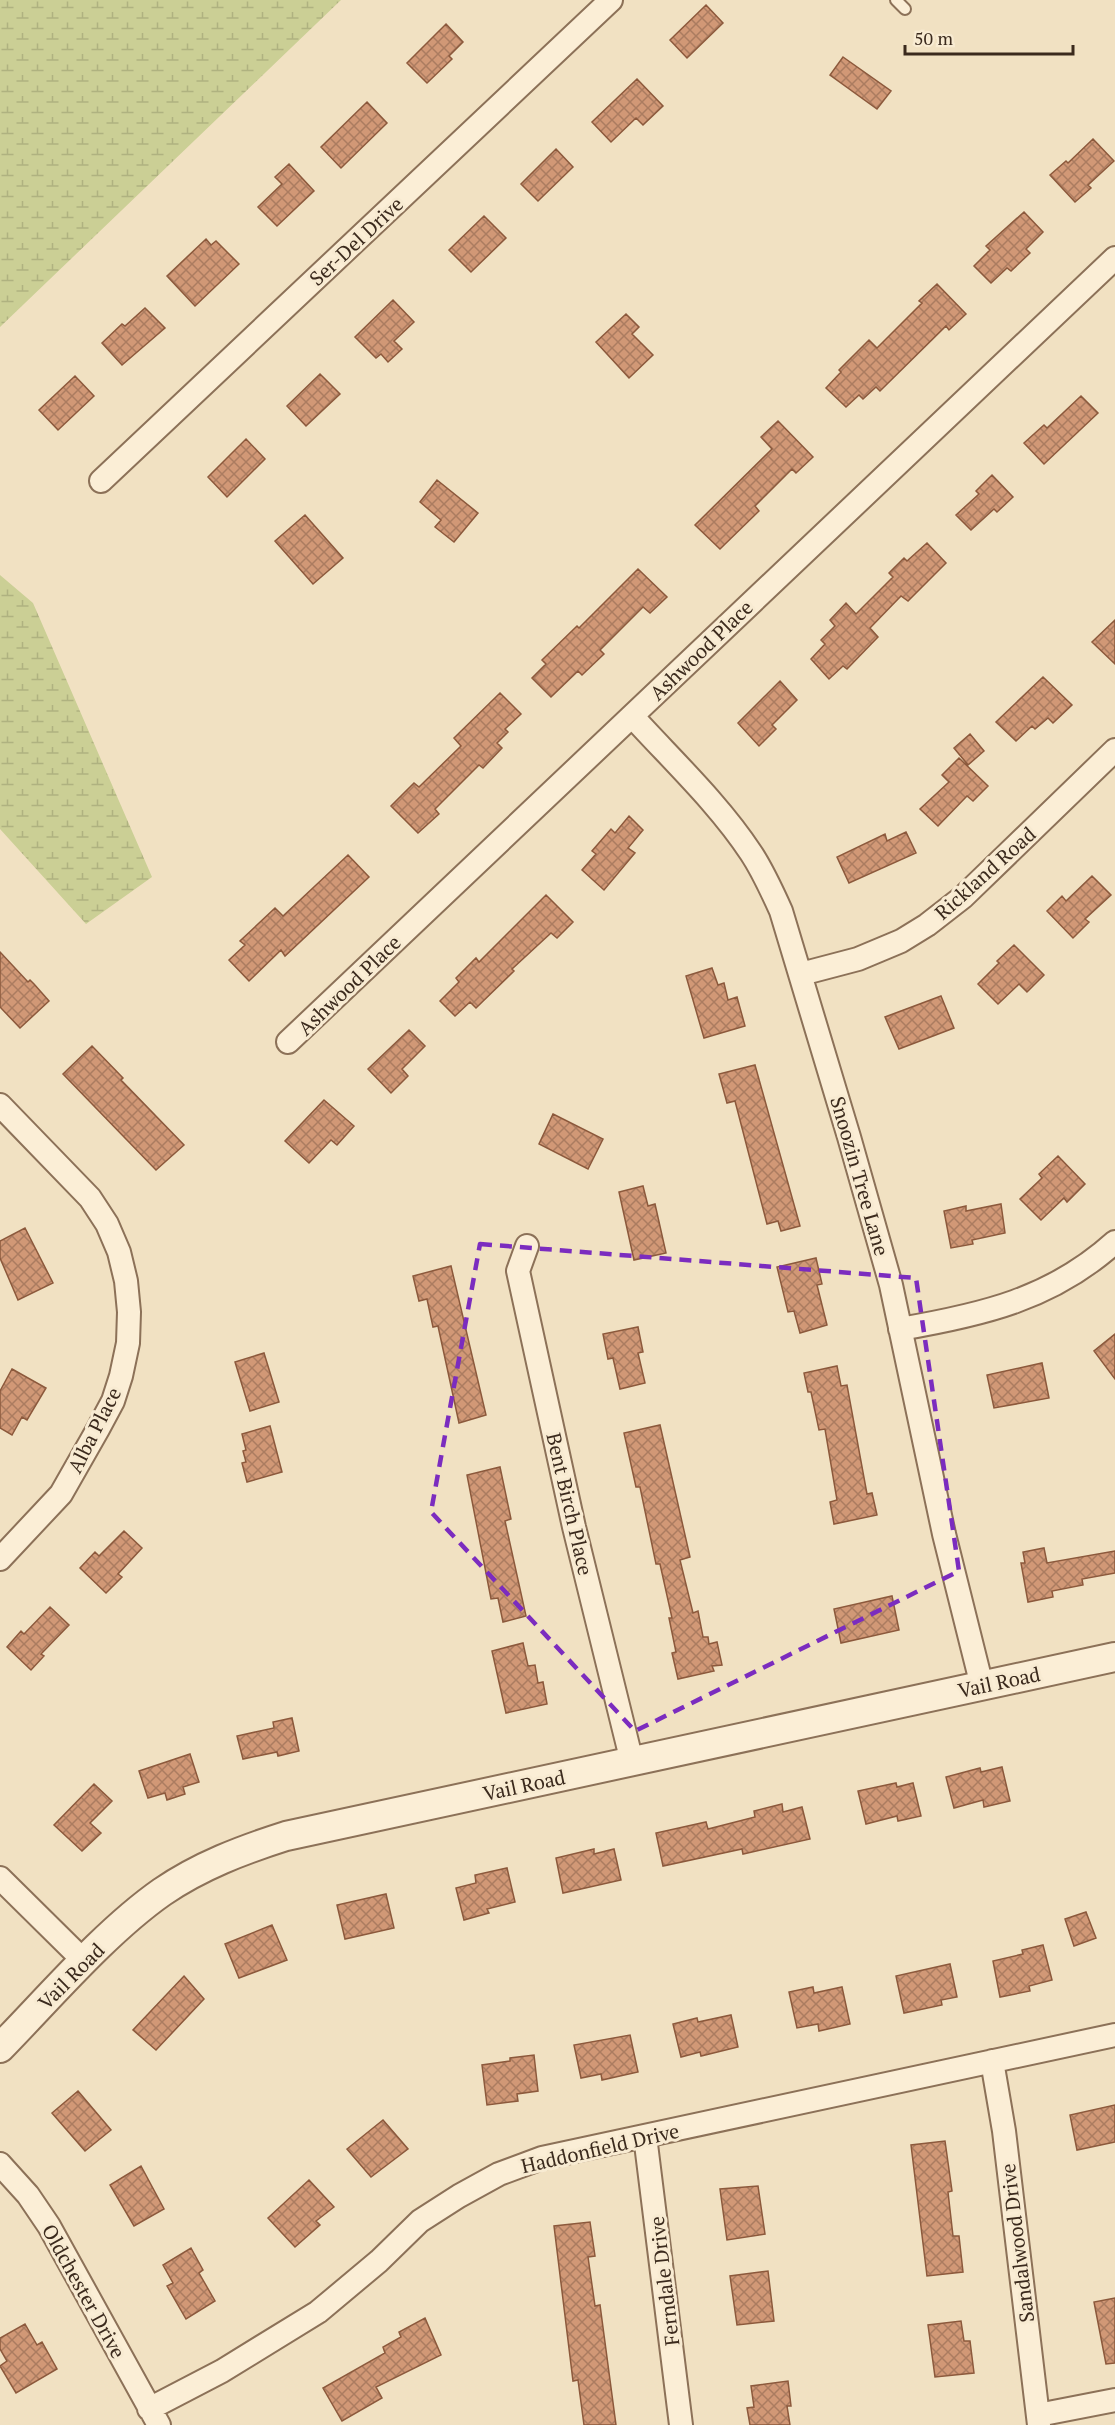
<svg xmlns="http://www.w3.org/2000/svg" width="1115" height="2425" font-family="'PT Serif',serif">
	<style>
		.wetland { fill: url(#wetland-marsh) }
		.building { fill: url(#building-cross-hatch); stroke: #8c593c; stroke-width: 1.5 }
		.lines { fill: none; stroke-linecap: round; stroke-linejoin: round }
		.service-casing { stroke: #8c7158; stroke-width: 14 }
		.minor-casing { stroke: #8c7158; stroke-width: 26 }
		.tertiary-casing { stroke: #8c7158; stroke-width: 32 }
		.service { stroke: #fbeed6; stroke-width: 10 }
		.minor { stroke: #fbeed6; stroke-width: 22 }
		.tertiary { stroke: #fbeed6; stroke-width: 28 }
		.marked { fill: none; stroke: #7b2cbf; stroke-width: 4.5; stroke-dasharray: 12 8; stroke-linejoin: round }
		.labels { text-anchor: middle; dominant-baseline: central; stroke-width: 6; stroke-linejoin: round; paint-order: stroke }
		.street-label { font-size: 20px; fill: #3b2a1d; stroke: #f8ebd2 }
	</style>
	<defs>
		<pattern id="wetland-marsh" width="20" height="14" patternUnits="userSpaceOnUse" patternTransform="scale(1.5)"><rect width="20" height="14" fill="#cbcf95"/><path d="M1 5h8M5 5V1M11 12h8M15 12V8" fill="none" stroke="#afb280"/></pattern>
		<pattern id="building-cross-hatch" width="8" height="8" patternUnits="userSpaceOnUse" patternTransform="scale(1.5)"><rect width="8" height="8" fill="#d19876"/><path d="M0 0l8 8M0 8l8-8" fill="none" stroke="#ab7c60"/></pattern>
	</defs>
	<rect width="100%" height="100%" fill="#f1e1c2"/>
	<path class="wetland" d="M 0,0 L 341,0 L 0,327 Z
		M 0,575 L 33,603 L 152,877 L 86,924 L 0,829 Z"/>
	<path class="building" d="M 706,5 L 723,23 L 687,58 L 670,40 Z
		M 446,24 L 463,42 L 449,56 L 452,59 L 427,83 L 407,63 Z
		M 843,57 L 891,91 L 877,109 L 830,75 Z
		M 637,79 L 663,106 L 643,125 L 636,118 L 611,142 L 592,122 Z
		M 367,102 L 387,123 L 341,168 L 321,147 Z
		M 1093,139 L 1114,161 L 1088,185 L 1091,188 L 1075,202 L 1050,175 L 1066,161 L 1068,163 Z
		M 556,149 L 573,167 L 538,201 L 521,184 Z
		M 289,164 L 314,191 L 277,226 L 258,207 L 282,184 L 275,177 Z
		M 1024,212 L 1043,232 L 1026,249 L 1030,253 L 1011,271 L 1007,268 L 991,283 L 974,266 L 990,250 L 986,246 Z
		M 484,216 L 506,238 L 471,272 L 449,250 Z
		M 206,239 L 211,245 L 216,241 L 239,264 L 195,306 L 167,276 Z
		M 937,284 L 966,314 L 949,330 L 946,326 L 880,391 L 876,387 L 863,399 L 859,395 L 846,407 L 826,388 L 841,372 L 839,370 L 869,340 L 877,348 L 922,303 L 919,301 Z
		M 393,300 L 414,322 L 394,341 L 402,349 L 388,362 L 381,354 L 376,358 L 355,337 Z
		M 145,308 L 165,328 L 122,365 L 102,343 L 122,324 L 125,326 Z
		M 626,314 L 639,327 L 632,334 L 653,355 L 629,378 L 596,342 Z
		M 320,374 L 340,394 L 306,426 L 287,406 Z
		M 75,376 L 94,396 L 58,430 L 39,410 Z
		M 1081,396 L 1098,413 L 1044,464 L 1024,443 L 1044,425 L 1047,428 Z
		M 778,421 L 813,457 L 796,473 L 792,469 L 755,506 L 759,511 L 720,549 L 695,525 L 772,449 L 761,437 Z
		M 246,439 L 265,459 L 227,497 L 208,477 Z
		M 992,475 L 1013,497 L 997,512 L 994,509 L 971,530 L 956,515 L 979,494 L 976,491 Z
		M 437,480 L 478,513 L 454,542 L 435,527 L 441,520 L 420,502 Z
		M 305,515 L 343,558 L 313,584 L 275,541 Z
		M 927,543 L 946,563 L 908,601 L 901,596 L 870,628 L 878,637 L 847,669 L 843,666 L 829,679 L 811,659 L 825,644 L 821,640 L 835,626 L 830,620 L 846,603 L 856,614 L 893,577 L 889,573 L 904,558 L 907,561 Z
		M 638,569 L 667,597 L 650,613 L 643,607 L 600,650 L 604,654 L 582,675 L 578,671 L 551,697 L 532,678 L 546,664 L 542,660 L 577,626 L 579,628 Z
		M 1115,620 L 1115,664 L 1092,642 Z
		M 1043,677 L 1072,705 L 1053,723 L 1048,718 L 1035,729 L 1032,726 L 1016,741 L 996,722 Z
		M 780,681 L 797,700 L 772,725 L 776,729 L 759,746 L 738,723 Z
		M 500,693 L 521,714 L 505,729 L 508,732 L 497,743 L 502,748 L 483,768 L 479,765 L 435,809 L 439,814 L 418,833 L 391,806 L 414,783 L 419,787 L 461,746 L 454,738 Z
		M 970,734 L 984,751 L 968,765 L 954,748 Z
		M 959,758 L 988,786 L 973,801 L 967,796 L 938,826 L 920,809 L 949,782 L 942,775 Z
		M 629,816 L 643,830 L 628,848 L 635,853 L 604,890 L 582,870 L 596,854 L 592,851 L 611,829 L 615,833 Z
		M 906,832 L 916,853 L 849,883 L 837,857 L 885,834 L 887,841 Z
		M 348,855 L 369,877 L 285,956 L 281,950 L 249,981 L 229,960 L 245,945 L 240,941 L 275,908 L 283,916 Z
		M 1092,876 L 1111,895 L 1085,919 L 1089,922 L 1073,938 L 1047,911 L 1062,896 L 1066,901 Z
		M 546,895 L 573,922 L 557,938 L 551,933 L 512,969 L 514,971 L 476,1008 L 470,1002 L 455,1016 L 440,1001 L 459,982 L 456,978 L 476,958 L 479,962 Z
		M 1014,945 L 1044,975 L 1027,992 L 1019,984 L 998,1004 L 978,984 L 999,963 L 997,961 Z
		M 0,952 L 28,982 L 30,980 L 34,984 L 49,1001 L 20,1028 L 0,1007 Z
		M 712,968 L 718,985 L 724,983 L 728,1000 L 737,997 L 745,1026 L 704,1038 L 686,976 Z
		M 941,996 L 954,1028 L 899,1049 L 885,1017 Z
		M 409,1030 L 425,1046 L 402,1069 L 408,1076 L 391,1093 L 368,1069 Z
		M 92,1046 L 123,1078 L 121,1080 L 184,1145 L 156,1170 L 63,1074 Z
		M 755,1065 L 800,1226 L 781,1231 L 778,1221 L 767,1224 L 735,1101 L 727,1103 L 719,1074 Z
		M 324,1100 L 354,1126 L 337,1145 L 331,1140 L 309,1163 L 285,1141 Z
		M 553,1114 L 603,1139 L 588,1169 L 539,1144 Z
		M 1058,1156 L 1085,1184 L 1067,1202 L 1064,1198 L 1041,1220 L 1020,1199 L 1042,1178 L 1039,1174 Z
		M 643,1186 L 648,1206 L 655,1204 L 666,1253 L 634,1260 L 619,1192 Z
		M 1001,1204 L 1005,1233 L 972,1240 L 973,1244 L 951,1248 L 944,1211 L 966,1206 L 966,1211 Z
		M 25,1228 L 53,1283 L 18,1300 L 0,1258 L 0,1241 Z
		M 816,1258 L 822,1284 L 817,1285 L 827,1325 L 800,1333 L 794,1311 L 788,1312 L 777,1267 Z
		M 451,1266 L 486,1415 L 459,1423 L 438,1326 L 433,1327 L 427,1299 L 419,1301 L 413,1276 Z
		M 638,1327 L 643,1352 L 638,1353 L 645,1383 L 620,1389 L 613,1358 L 608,1359 L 603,1334 Z
		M 1115,1334 L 1115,1379 L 1094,1351 Z
		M 264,1353 L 279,1402 L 250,1411 L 235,1362 Z
		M 1042,1363 L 1049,1398 L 994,1408 L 987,1375 Z
		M 837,1366 L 841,1386 L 847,1385 L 867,1494 L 872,1493 L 877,1515 L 834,1524 L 830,1502 L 837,1500 L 825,1429 L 819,1430 L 811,1392 L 808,1392 L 804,1373 Z
		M 12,1369 L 46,1388 L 27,1420 L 22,1417 L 12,1435 L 0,1428 L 0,1391 Z
		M 660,1425 L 690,1557 L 680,1560 L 693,1613 L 698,1611 L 703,1637 L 708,1637 L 709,1644 L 717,1642 L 722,1665 L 712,1666 L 714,1671 L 678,1679 L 672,1653 L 676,1652 L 669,1618 L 672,1618 L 660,1564 L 656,1564 L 640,1487 L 636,1487 L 624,1433 Z
		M 270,1426 L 282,1472 L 247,1482 L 242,1463 L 246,1462 L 243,1451 L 246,1450 L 242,1434 Z
		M 500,1467 L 511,1519 L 505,1521 L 526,1616 L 503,1622 L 498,1598 L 491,1599 L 467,1475 Z
		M 124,1531 L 142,1548 L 118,1574 L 122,1577 L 106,1593 L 80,1568 L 95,1552 L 99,1556 Z
		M 1044,1548 L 1047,1563 L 1115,1551 L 1115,1573 L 1082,1579 L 1083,1585 L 1052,1591 L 1053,1597 L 1028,1602 L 1021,1563 L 1025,1563 L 1023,1552 Z
		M 892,1596 L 899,1630 L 841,1643 L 834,1609 Z
		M 50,1607 L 69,1625 L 41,1654 L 44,1656 L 31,1670 L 7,1647 L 21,1631 L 24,1634 Z
		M 523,1643 L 528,1666 L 535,1665 L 538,1683 L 543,1682 L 547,1704 L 506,1713 L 492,1651 Z
		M 292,1718 L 299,1751 L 278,1756 L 277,1752 L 243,1759 L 237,1736 L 274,1728 L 273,1722 Z
		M 190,1754 L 199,1782 L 183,1787 L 185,1794 L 167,1800 L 165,1793 L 148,1798 L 139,1771 Z
		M 1002,1767 L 1010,1801 L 984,1807 L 983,1800 L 954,1808 L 946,1777 L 980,1768 L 981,1772 Z
		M 896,1783 L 897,1787 L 913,1783 L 921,1816 L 898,1821 L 897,1816 L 866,1824 L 858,1791 Z
		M 94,1784 L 112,1801 L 90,1823 L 101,1833 L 82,1851 L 54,1825 Z
		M 782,1804 L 783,1812 L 802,1807 L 810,1839 L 743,1854 L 742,1849 L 663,1866 L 656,1833 L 706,1822 L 708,1829 L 755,1817 L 754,1811 Z
		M 594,1849 L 594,1854 L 614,1849 L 621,1880 L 563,1893 L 556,1858 Z
		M 507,1868 L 515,1902 L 487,1909 L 489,1913 L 464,1920 L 456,1888 L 476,1883 L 475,1875 Z
		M 386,1894 L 394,1928 L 345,1939 L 337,1905 Z
		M 1086,1912 L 1096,1938 L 1074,1946 L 1065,1919 Z
		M 272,1925 L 287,1960 L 239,1978 L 225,1944 Z
		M 1043,1945 L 1052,1980 L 1029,1986 L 1030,1991 L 1000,1997 L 993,1961 L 1023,1954 L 1022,1950 Z
		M 950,1964 L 957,1997 L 941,2000 L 942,2005 L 904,2013 L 896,1976 Z
		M 184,1976 L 204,1999 L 156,2050 L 133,2030 Z
		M 813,1987 L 814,1993 L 842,1987 L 850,2024 L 819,2031 L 818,2024 L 797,2028 L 789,1992 Z
		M 731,2015 L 738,2047 L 701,2056 L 700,2052 L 681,2057 L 673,2024 L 697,2018 L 698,2022 Z
		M 630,2035 L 638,2072 L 602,2080 L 601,2074 L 581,2078 L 574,2045 Z
		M 534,2055 L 538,2091 L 517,2094 L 518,2101 L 487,2105 L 482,2065 L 510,2061 L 510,2058 Z
		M 78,2091 L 111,2130 L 85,2151 L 52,2113 Z
		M 1115,2105 L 1115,2142 L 1077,2150 L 1070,2115 Z
		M 383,2120 L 408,2149 L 371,2177 L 347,2149 Z
		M 945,2141 L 952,2191 L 948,2192 L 953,2236 L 959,2236 L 963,2272 L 927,2276 L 911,2145 Z
		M 141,2166 L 164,2209 L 134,2226 L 110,2185 Z
		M 309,2180 L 334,2207 L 316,2221 L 320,2225 L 295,2247 L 268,2218 Z
		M 758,2186 L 765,2234 L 727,2240 L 720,2189 Z
		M 590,2222 L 595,2256 L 588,2257 L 595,2306 L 600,2305 L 616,2425 L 584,2425 L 578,2380 L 573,2381 L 554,2226 Z
		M 191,2248 L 203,2270 L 199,2273 L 215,2301 L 186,2319 L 167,2286 L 173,2283 L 163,2265 Z
		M 768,2271 L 774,2321 L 737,2325 L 730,2276 Z
		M 1115,2298 L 1115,2363 L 1106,2364 L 1094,2302 Z
		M 425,2318 L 441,2355 L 376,2387 L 382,2398 L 342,2421 L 323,2388 L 385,2353 L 383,2347 L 401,2337 L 399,2332 Z
		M 961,2321 L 964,2341 L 970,2341 L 974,2373 L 935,2377 L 928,2325 Z
		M 25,2324 L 37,2345 L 42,2342 L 57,2369 L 16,2393 L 0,2366 L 7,2361 L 0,2349 L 0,2338 Z
		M 788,2381 L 791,2406 L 787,2406 L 790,2425 L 750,2425 L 747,2408 L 754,2407 L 751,2386 Z"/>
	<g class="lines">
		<g class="service-casing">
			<path id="service" d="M 896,0 L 905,9"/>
		</g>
		<g class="minor-casing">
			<path id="minor" d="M 101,481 L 611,0
				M 632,716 C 671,759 719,804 751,853 C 763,871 772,891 781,911 L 849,1137 L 891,1285 L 944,1534 L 982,1686
				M 801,974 L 858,959 L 901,941 L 927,925 L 963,897 L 1115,750
				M 288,1042 L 1115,258
				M 0,1105 L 90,1198 L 107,1224 L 119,1252 L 126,1281 L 129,1312 L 128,1343 L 121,1376 L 113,1401 L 98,1429 L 61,1494 L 0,1559
				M 527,1246 L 518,1271 L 574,1527 L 632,1762
				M 900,1329 C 982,1315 1052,1299 1115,1242
				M 0,1878 L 85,1962
				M 992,2061 L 1004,2131 L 1039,2425
				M 645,2136 L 681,2425
				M 0,2164 L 28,2195 L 49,2226 L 159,2425
				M 149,2409 L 222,2371 L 318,2312 L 379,2261 L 420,2221 L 459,2196 L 499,2174 L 542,2158 L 1115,2035
				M 1038,2415 L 1115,2400"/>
		</g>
		<g class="tertiary-casing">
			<path id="tertiary" d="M 0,2048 C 49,1998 105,1932 162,1892 C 200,1866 242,1850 286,1836 L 1115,1657"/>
		</g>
		<use href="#service" class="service"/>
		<use href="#minor" class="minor"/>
		<use href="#tertiary" class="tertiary"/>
	</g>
	<path class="marked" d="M 480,1244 L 916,1278 L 959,1571 L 635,1731 L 431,1512 Z"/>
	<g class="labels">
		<g class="street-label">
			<text transform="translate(356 241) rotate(-43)">Ser-Del Drive</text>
			<text transform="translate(701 650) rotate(-44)">Ashwood Place</text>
			<text transform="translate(985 873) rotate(-42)">Rickland Road</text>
			<text transform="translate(349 985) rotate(-44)">Ashwood Place</text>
			<text transform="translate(860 1176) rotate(74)">Snoozin Tree Lane</text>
			<text transform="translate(94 1430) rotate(-63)">Alba Place</text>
			<text transform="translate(570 1504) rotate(77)">Bent Birch Place</text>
			<text transform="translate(999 1682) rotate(-12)">Vail Road</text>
			<text transform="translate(524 1785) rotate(-12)">Vail Road</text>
			<text transform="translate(71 1976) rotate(-45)">Vail Road</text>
			<text transform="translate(600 2148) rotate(-13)">Haddonfield Drive</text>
			<text transform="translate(1017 2243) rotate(-97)">Sandalwood Drive</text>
			<text transform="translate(664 2281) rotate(-97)">Ferndale Drive</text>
			<text transform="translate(84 2291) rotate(61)">Oldchester Drive</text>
		</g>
	</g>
	<path d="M905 45v9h168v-9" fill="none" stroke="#3b2a1d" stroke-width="3"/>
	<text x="914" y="45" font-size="18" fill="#3b2a1d" stroke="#f8ebd2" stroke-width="4.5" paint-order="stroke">50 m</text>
</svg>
